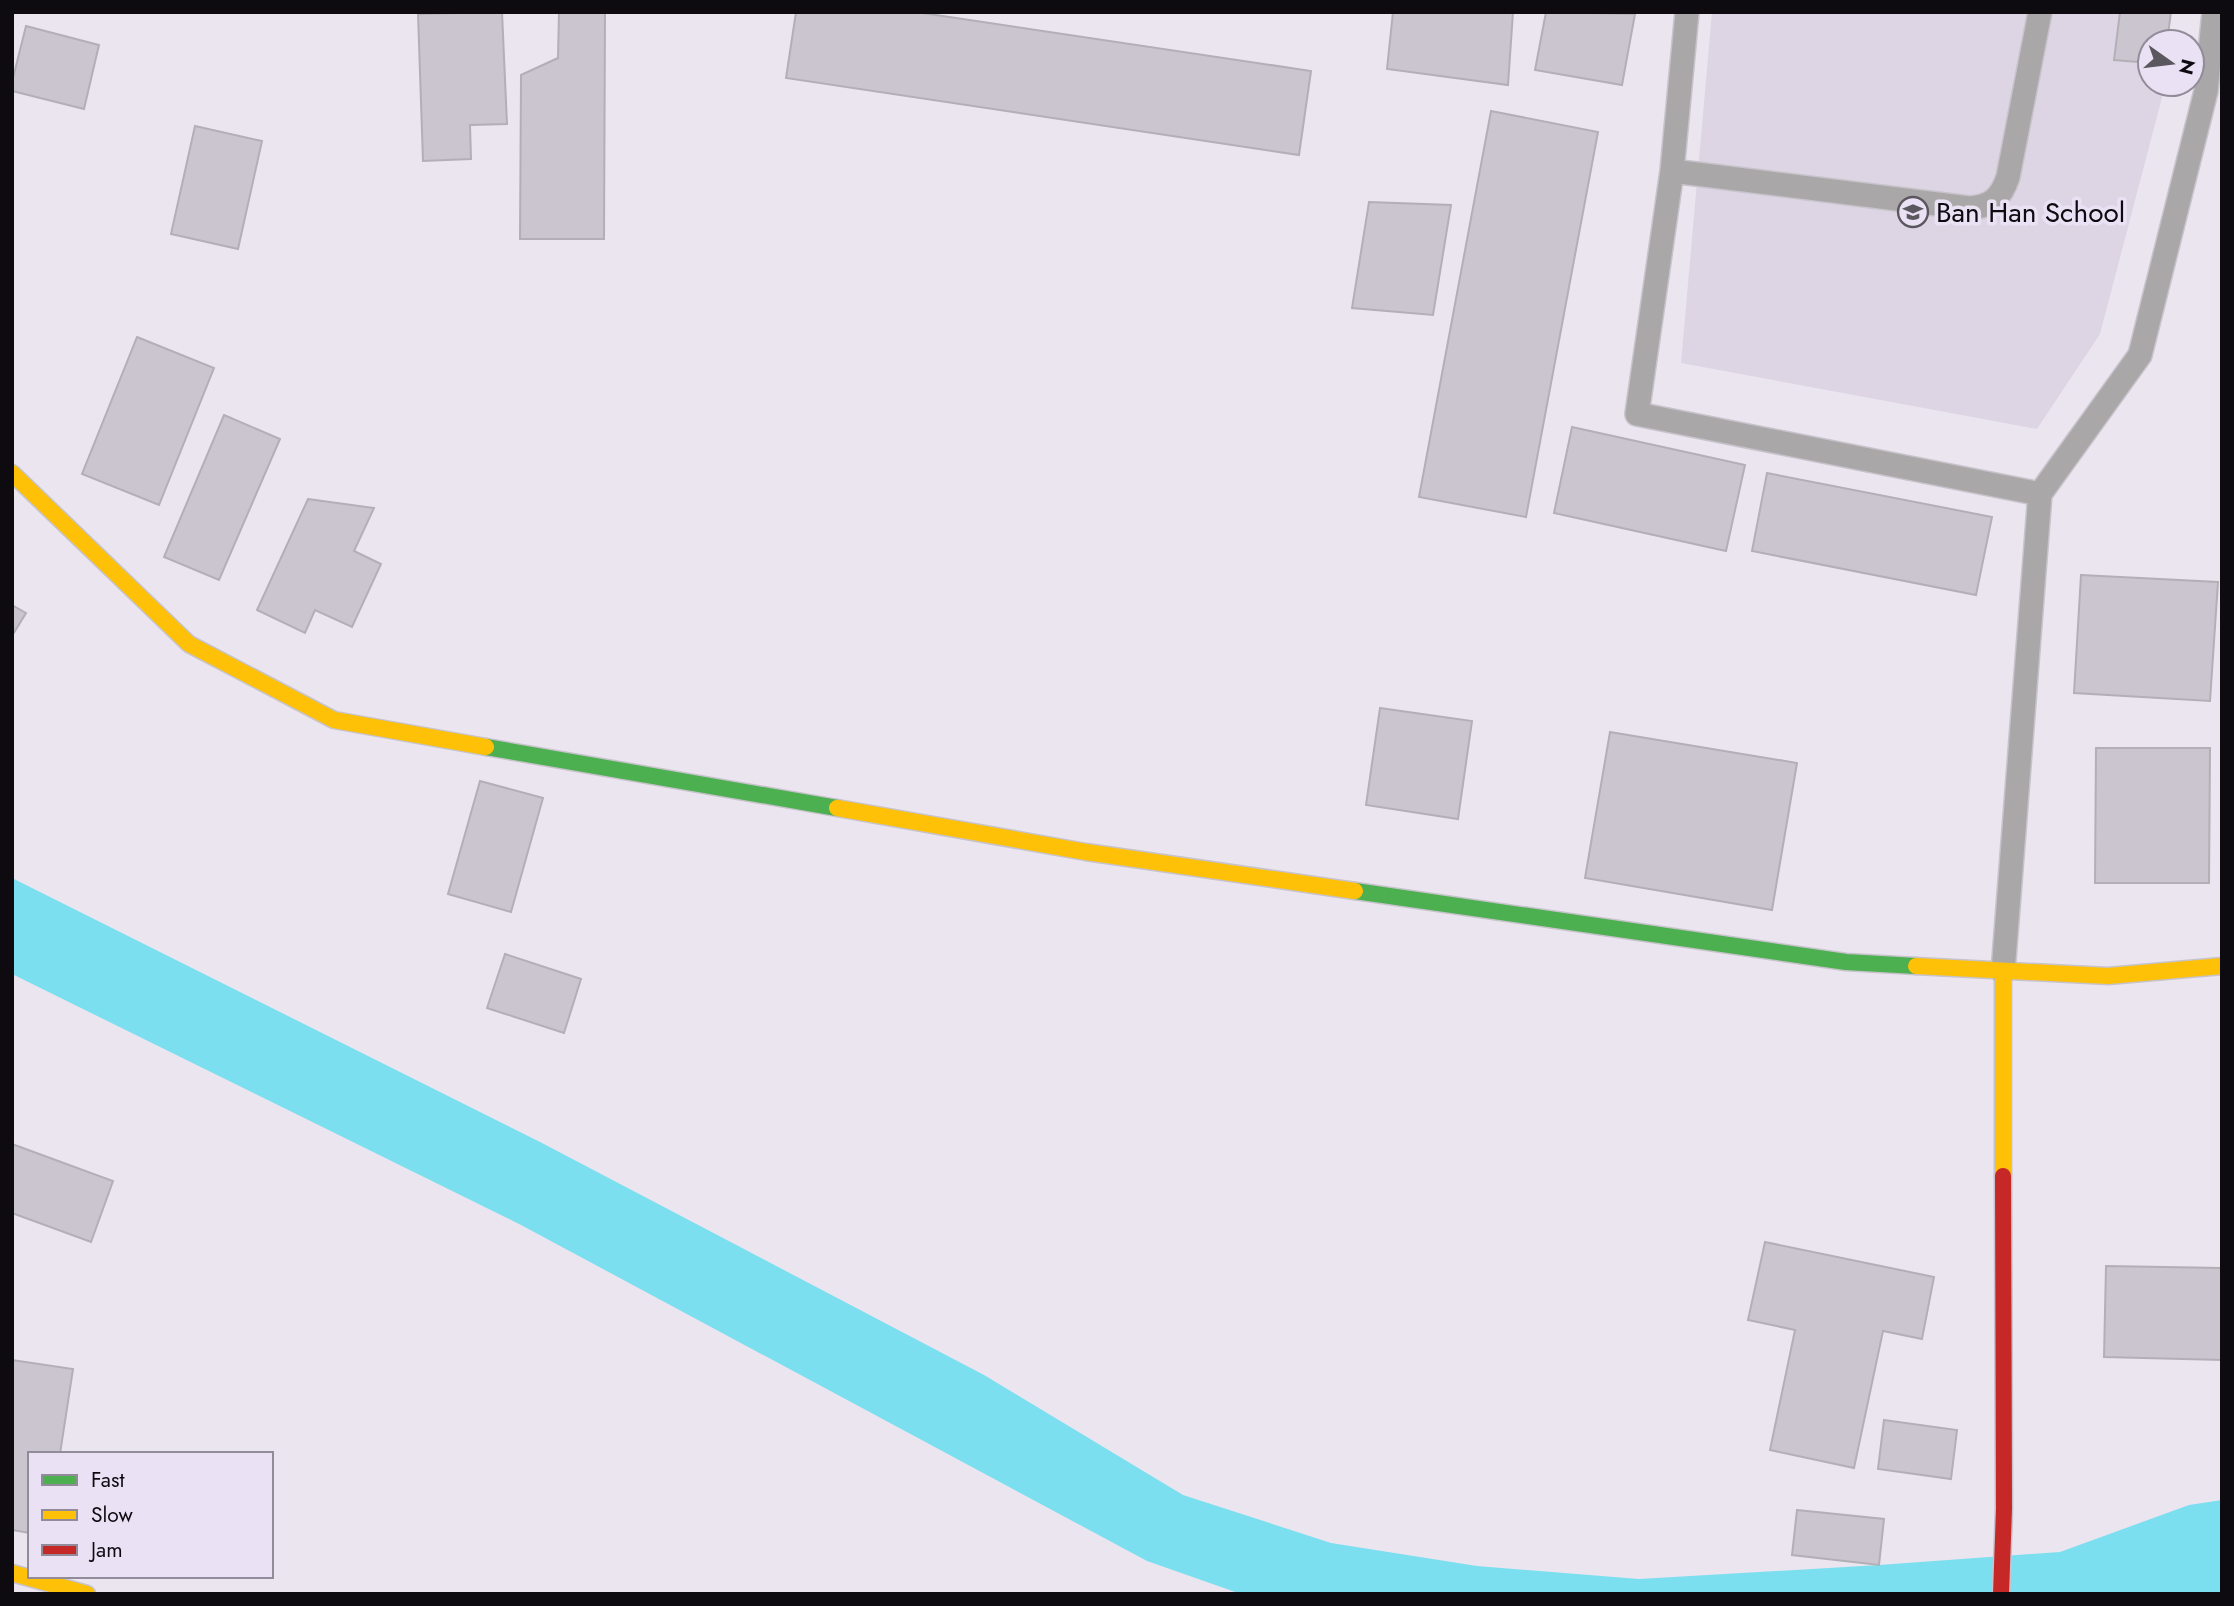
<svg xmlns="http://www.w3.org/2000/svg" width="2234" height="1606" font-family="Jost,sans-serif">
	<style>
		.education { fill: #ded5e4 }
		.water { fill: #7cdfef }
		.building { fill: #cac5ce; stroke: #b3afb7; stroke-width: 2 }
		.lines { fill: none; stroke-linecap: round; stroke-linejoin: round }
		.lane-casing { stroke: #c7c3cb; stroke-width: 26 }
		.fast-casing { stroke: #c7c3cb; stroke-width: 19 }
		.slow-casing { stroke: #c7c3cb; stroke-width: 19 }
		.jam-casing { stroke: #c7c3cb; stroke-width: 19 }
		.lane { stroke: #aaa7a8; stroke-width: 23 }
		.fast { stroke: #4caf50; stroke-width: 16 }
		.slow { stroke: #ffc107; stroke-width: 16 }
		.jam { stroke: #c62828; stroke-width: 16 }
		.labels { text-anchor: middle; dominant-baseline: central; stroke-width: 7; stroke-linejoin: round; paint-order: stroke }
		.poi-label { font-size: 28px; fill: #0d0a10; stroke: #ebe1f4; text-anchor: start }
	</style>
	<rect width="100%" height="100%" fill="#ebe5f0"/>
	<path class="education" d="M 1712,12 L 2171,12 L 2167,42 L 2150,42 L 2150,84 L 2164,84 L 2164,90 L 2100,334 L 2037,429 L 1681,363 Z"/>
	<path class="water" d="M 12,878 L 540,1142 L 984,1375 L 1183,1495 L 1331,1543 L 1477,1566 L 1639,1579 L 1879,1565 L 2060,1552 L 2189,1505 L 2222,1500 L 2222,1594 L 1241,1594 L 1147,1561 L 521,1225 L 12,974 Z"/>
	<path class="building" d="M 502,12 L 507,124 L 470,125 L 471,159 L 423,161 L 418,14 Z
		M 559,12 L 605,12 L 604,239 L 520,239 L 521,75 L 558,58 Z
		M 796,12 L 916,12 L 1311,71 L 1299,155 L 786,78 Z
		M 1393,12 L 1513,12 L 1508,85 L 1387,69 Z
		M 1546,12 L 1635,14 L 1622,85 L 1535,70 Z
		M 2120,12 L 2171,12 L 2167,42 L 2150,42 L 2150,63 L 2114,60 Z
		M 26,26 L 99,45 L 84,109 L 12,91 L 12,82 Z
		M 1491,111 L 1598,132 L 1526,517 L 1419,497 Z
		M 195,126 L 262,141 L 238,249 L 171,234 Z
		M 1369,202 L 1451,205 L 1433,315 L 1352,308 Z
		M 137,337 L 214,368 L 159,505 L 82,474 Z
		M 224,415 L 280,439 L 219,580 L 164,557 Z
		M 1572,427 L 1745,465 L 1726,551 L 1554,513 Z
		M 1767,473 L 1992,517 L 1976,595 L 1752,551 Z
		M 308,499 L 374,508 L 354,551 L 381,564 L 352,627 L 315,610 L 305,633 L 257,610 Z
		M 2081,575 L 2218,582 L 2210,701 L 2074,693 Z
		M 12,605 L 26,613 L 12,636 Z
		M 1380,708 L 1472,721 L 1458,819 L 1366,805 Z
		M 1610,732 L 1797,763 L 1772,910 L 1585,878 Z
		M 2096,748 L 2210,748 L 2209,883 L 2095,883 Z
		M 480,781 L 543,798 L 511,912 L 448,894 Z
		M 505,954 L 581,979 L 564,1033 L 487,1008 Z
		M 12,1144 L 113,1181 L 91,1242 L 12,1213 Z
		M 1765,1242 L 1934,1277 L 1922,1339 L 1883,1331 L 1854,1468 L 1770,1450 L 1795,1330 L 1748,1320 Z
		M 2106,1266 L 2222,1268 L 2222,1360 L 2104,1357 Z
		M 12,1360 L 73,1369 L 60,1454 L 30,1454 L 30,1533 L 12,1530 Z
		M 1884,1420 L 1957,1430 L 1951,1479 L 1878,1469 Z
		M 1797,1510 L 1884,1519 L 1879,1565 L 1792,1555 Z"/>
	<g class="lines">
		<g class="lane-casing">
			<path id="lane" d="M 1687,12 L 1672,171 L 1637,414 L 2040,494 L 2140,355 L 2206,91 L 2214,12
				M 1672,171 L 1969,208 C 1991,207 2001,198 2008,177 L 2040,12
				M 2003,972 L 2040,494"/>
		</g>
		<g class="fast-casing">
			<path id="fast" d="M 486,747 L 837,808
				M 1355,891 L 1846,962 L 1916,966"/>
		</g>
		<g class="slow-casing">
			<path id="slow" d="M 12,473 L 189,644 L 334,720 L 486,747
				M 837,808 L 1086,852 L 1355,891
				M 1916,966 L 2108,976 L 2222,966
				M 2003,972 L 2003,1176
				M 12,1573 L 87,1594"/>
		</g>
		<g class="jam-casing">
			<path id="jam" d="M 2001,1594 L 2004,1509 L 2003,1176"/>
		</g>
		<use href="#lane" class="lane"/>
		<use href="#fast" class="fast"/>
		<use href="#slow" class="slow"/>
		<use href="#jam" class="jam"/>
	</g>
	<defs>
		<g id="school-ring" transform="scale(1.575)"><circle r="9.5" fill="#ebe1f4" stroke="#5b575e" stroke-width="1.5"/><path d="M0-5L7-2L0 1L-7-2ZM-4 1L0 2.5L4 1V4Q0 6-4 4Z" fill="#5b575e"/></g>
	</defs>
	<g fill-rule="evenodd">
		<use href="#school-ring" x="1913" y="212"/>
	</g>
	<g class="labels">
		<g class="poi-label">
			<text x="1936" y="212">Ban Han School</text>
		</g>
	</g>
	<rect width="2234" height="1606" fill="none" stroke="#0d0a10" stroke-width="28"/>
	<rect x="28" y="1452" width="245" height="126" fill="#ebe1f4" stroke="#928b99" stroke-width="2"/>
	<rect x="42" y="1475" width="35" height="10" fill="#4caf50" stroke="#928b99" stroke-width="2"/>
	<text x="91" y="1487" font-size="21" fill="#0d0a10">Fast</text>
	<rect x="42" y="1510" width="35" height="10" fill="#ffc107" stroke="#928b99" stroke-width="2"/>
	<text x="91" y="1522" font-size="21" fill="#0d0a10">Slow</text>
	<rect x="42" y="1545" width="35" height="10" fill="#c62828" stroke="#928b99" stroke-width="2"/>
	<text x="91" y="1557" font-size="21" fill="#0d0a10">Jam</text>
	<g transform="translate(2171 63) rotate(104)"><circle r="33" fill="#ebe1f4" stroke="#928b99" stroke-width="2"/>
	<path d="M0-5L12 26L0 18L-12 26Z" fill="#5b575e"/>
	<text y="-10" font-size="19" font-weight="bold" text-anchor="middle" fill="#0d0a10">N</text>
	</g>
</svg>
